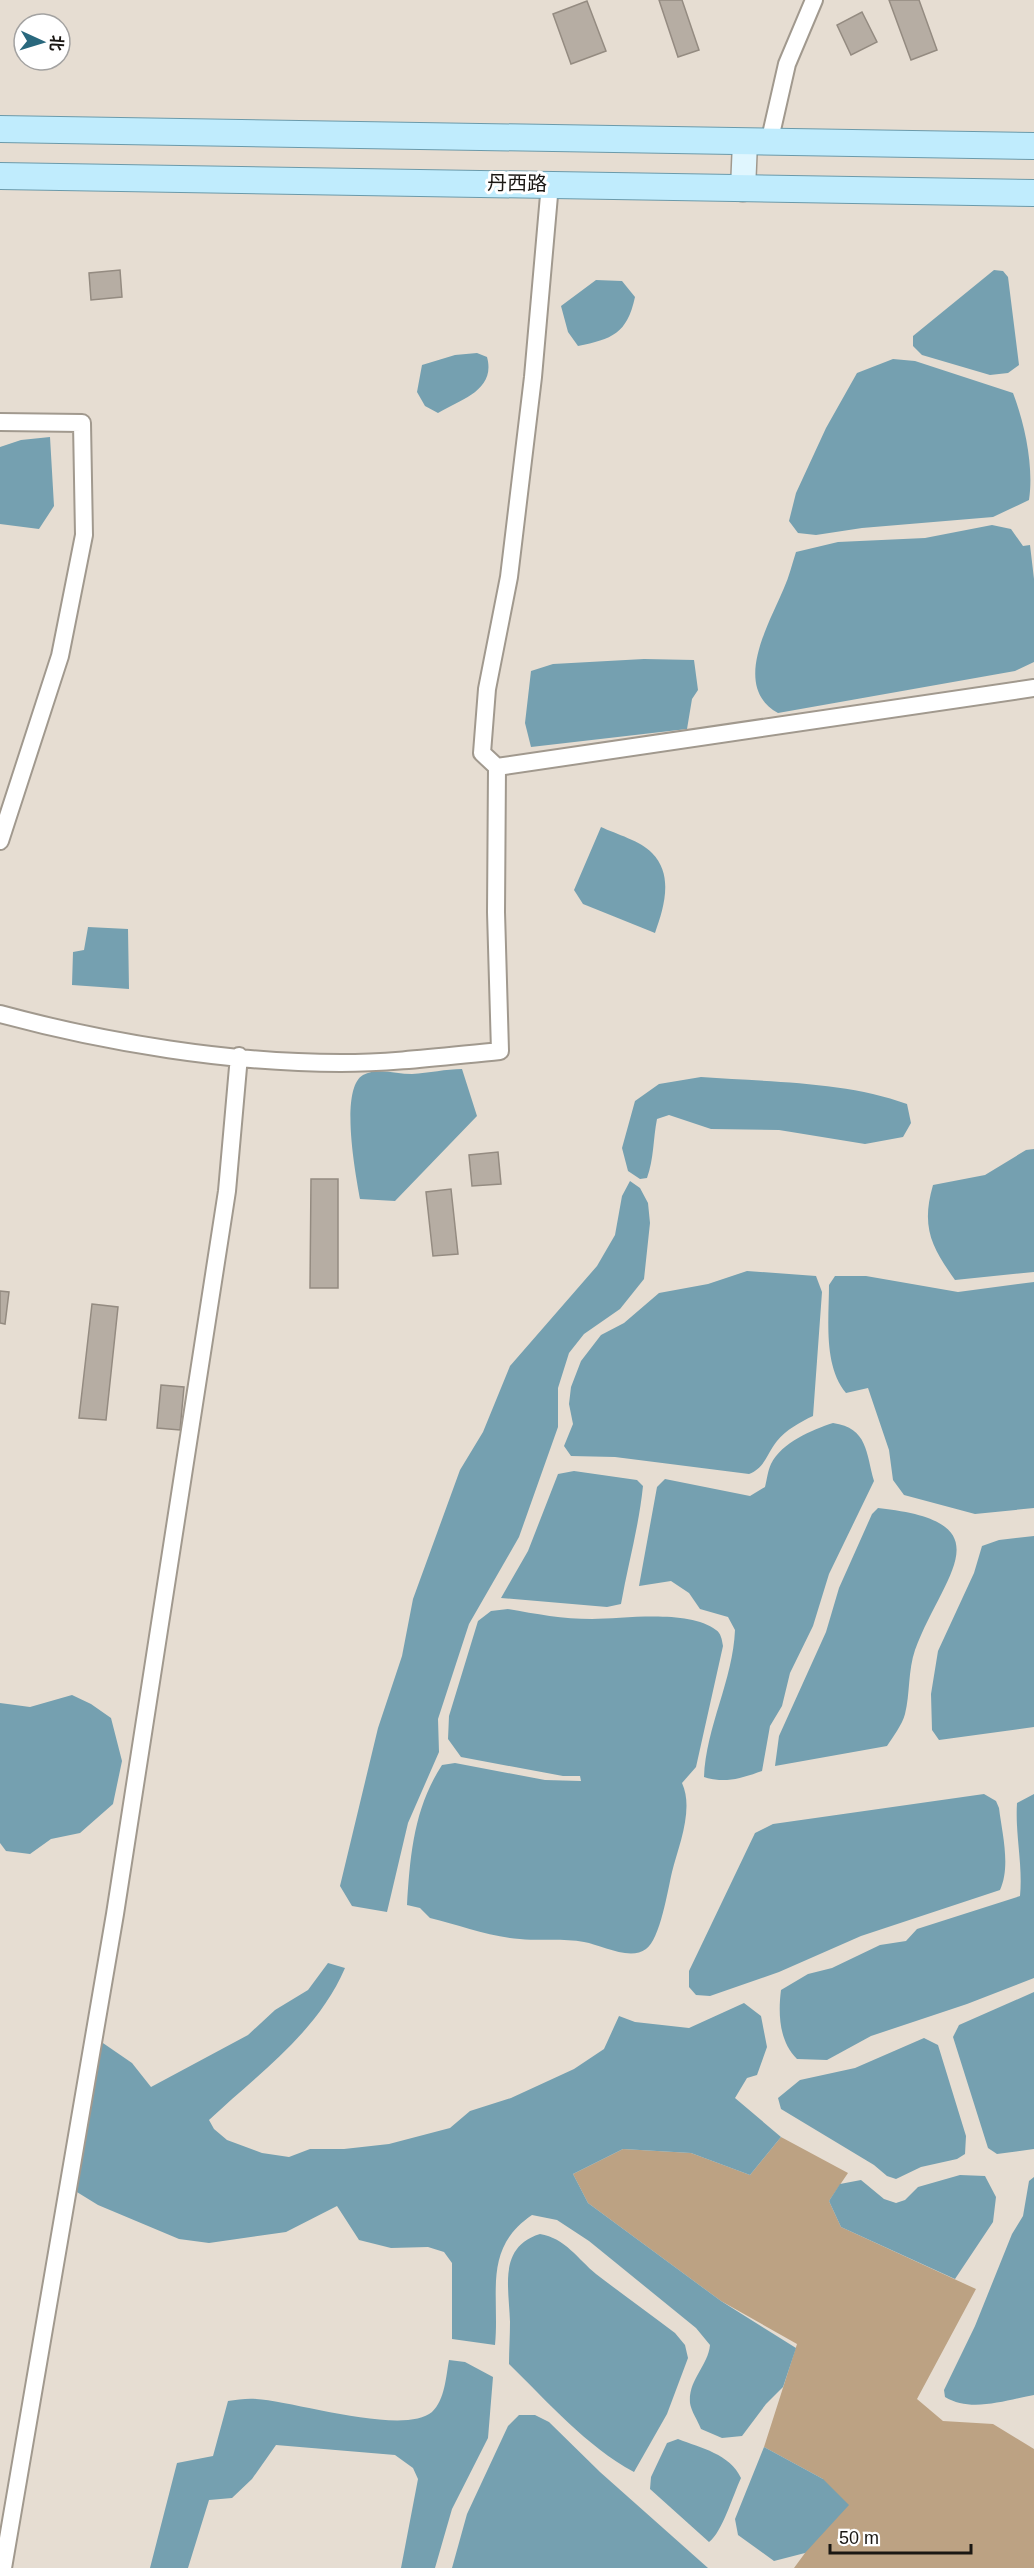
<svg xmlns="http://www.w3.org/2000/svg" width="1034" height="2568" font-family="Helvetica,'Noto Sans SC',sans-serif">
	<style>
		.forest { fill: #bca283 }
		.water { fill: #75a0b0 }
		.building { fill: #b6ada3; stroke: #948b81; stroke-width: 1.5 }
		.lines { fill: none; stroke-linecap: round; stroke-linejoin: round }
		.street-casing { stroke: #a1998e; stroke-width: 20 }
		.secondary-casing { stroke: #a1998e; stroke-width: 27 }
		.primary-casing { stroke: #6b9aaa; stroke-width: 28 }
		.street { stroke: #fff; stroke-width: 16 }
		.secondary { stroke: #e0f6fe; stroke-width: 24 }
		.primary { stroke: #c0ecfd; stroke-width: 26 }
		.labels { text-anchor: middle; dominant-baseline: central; stroke-width: 6; stroke-linejoin: round; paint-order: stroke }
		.street-label { font-size: 20px; fill: #1a1713; stroke: #fff }
	</style>
	<rect width="100%" height="100%" fill="#e6ddd2"/>
	<path class="forest" d="M 781,2137 L 848,2173 L 829,2201 L 841,2227 L 976,2289 L 917,2399 L 943,2421 L 993,2424 L 1034,2449 L 1034,2568 L 794,2568 L 805,2553 L 823,2479 L 764,2447 L 797,2344 L 721,2301 L 588,2203 L 573,2174 L 623,2149 L 691,2153 L 750,2175 Z"/>
	<path class="water" d="M 994,270 L 1003,271 L 1008,277 L 1019,365 L 1008,373 L 990,375 L 922,355 L 913,346 L 913,336 Z
		M 596,280 L 622,281 L 635,297 C 627,334 612,339 578,346 L 568,332 L 561,306 Z
		M 477,353 L 487,357 C 496,390 462,399 438,413 L 425,406 L 417,392 L 422,365 L 455,355 Z
		M 893,359 L 915,361 L 1013,393 C 1025,424 1034,467 1029,500 L 993,517 L 862,528 L 816,535 L 798,533 L 789,521 L 796,493 L 826,428 L 857,373 Z
		M 50,437 L 54,506 L 39,529 L 0,524 L 0,447 L 21,440 Z
		M 992,525 L 1011,529 L 1023,546 L 1030,545 L 1034,579 L 1034,662 L 1015,671 L 778,713 C 731,687 769,624 784,588 C 789,577 792,564 796,552 L 838,542 L 925,538 Z
		M 644,659 L 694,660 L 698,690 L 692,699 L 687,729 L 531,747 L 525,723 L 531,671 L 553,664 Z
		M 601,827 C 616,834 641,841 652,853 C 674,875 664,908 655,933 L 583,904 L 574,890 Z
		M 88,927 L 128,929 L 129,989 L 72,985 L 73,952 L 84,950 Z
		M 462,1069 L 477,1116 L 395,1201 L 360,1199 C 356,1176 339,1089 363,1075 C 378,1067 396,1074 412,1074 C 429,1073 446,1069 462,1069 Z
		M 701,1077 C 767,1082 845,1081 907,1104 L 911,1123 L 903,1137 L 865,1144 L 779,1130 L 711,1129 L 669,1115 L 657,1119 C 653,1139 654,1159 647,1178 L 640,1179 L 628,1171 L 622,1148 L 635,1101 L 659,1084 Z
		M 1034,1149 L 1034,1272 L 955,1280 C 931,1246 921,1227 933,1185 L 985,1175 L 1026,1150 Z
		M 630,1181 L 640,1188 L 648,1203 L 650,1223 L 644,1279 L 620,1309 L 584,1334 L 569,1353 L 558,1388 L 558,1427 L 519,1537 L 469,1624 L 438,1719 L 439,1752 L 408,1823 L 387,1912 L 352,1906 L 340,1886 L 378,1728 L 402,1656 L 413,1599 L 460,1470 L 483,1432 L 510,1366 L 597,1266 L 615,1235 L 622,1196 Z
		M 747,1271 L 816,1276 L 822,1292 L 813,1416 C 800,1422 786,1430 777,1441 C 767,1453 765,1468 749,1474 L 615,1457 L 571,1456 L 564,1446 L 573,1424 L 569,1404 L 571,1387 L 581,1361 L 601,1335 L 624,1323 L 659,1293 L 708,1284 Z
		M 835,1276 L 866,1276 L 958,1292 L 1034,1282 L 1034,1508 L 975,1514 L 904,1495 L 893,1480 L 889,1450 L 868,1388 L 846,1393 C 823,1365 829,1319 829,1285 Z
		M 833,1423 C 868,1428 866,1453 874,1481 L 829,1574 L 813,1626 L 790,1673 L 782,1706 L 770,1726 L 762,1771 C 742,1778 725,1784 704,1777 C 706,1727 733,1680 735,1630 L 728,1617 L 700,1609 L 689,1593 L 671,1581 L 639,1586 L 657,1487 L 665,1479 L 750,1496 L 765,1487 C 767,1479 768,1470 771,1464 C 782,1442 812,1430 833,1423 Z
		M 574,1471 L 637,1480 L 643,1486 C 639,1526 628,1564 621,1604 L 607,1607 L 501,1598 L 528,1551 L 558,1474 Z
		M 878,1508 C 1009,1522 943,1574 915,1650 C 908,1670 910,1694 905,1714 C 902,1725 893,1737 887,1746 L 775,1766 L 779,1736 L 826,1632 L 839,1588 L 872,1514 Z
		M 1034,1536 L 1034,1727 L 939,1740 L 932,1730 L 931,1694 L 938,1651 L 974,1573 L 982,1546 L 999,1540 Z
		M 508,1609 C 536,1614 563,1619 592,1619 C 624,1619 688,1609 716,1630 C 721,1633 722,1640 723,1646 L 696,1767 L 682,1783 C 694,1809 679,1845 672,1872 C 668,1889 660,1940 646,1949 C 630,1961 601,1945 584,1942 C 564,1938 540,1941 520,1939 C 490,1937 459,1925 430,1918 L 420,1908 L 407,1905 C 410,1855 414,1808 442,1765 L 455,1763 L 545,1780 L 581,1781 L 580,1776 L 563,1776 L 461,1757 L 448,1739 L 449,1716 L 478,1621 L 491,1611 Z
		M 72,1695 L 91,1704 L 111,1718 L 122,1761 L 113,1804 L 80,1833 L 51,1839 L 30,1854 L 6,1851 L 0,1843 L 0,1703 L 30,1707 Z
		M 984,1794 L 996,1801 L 999,1808 C 1002,1833 1011,1866 1000,1890 L 861,1936 L 779,1972 L 710,1996 L 696,1995 L 689,1987 L 689,1971 L 755,1833 L 773,1824 Z
		M 1034,1794 L 1034,1978 L 967,2004 L 871,2036 L 827,2060 L 797,2059 C 779,2041 778,2014 781,1990 L 808,1974 L 832,1968 L 880,1945 L 906,1941 L 917,1929 L 1020,1896 C 1023,1865 1015,1835 1017,1803 Z
		M 328,1963 L 345,1968 C 317,2033 259,2073 209,2120 L 214,2129 L 227,2140 L 262,2153 L 289,2157 L 310,2149 L 344,2149 L 389,2144 L 450,2128 L 470,2111 L 511,2098 L 574,2069 L 604,2049 L 619,2016 L 635,2022 L 689,2028 L 744,2003 L 761,2016 L 767,2047 L 757,2075 L 747,2078 L 735,2098 L 781,2137 L 750,2175 L 691,2153 L 623,2149 L 573,2174 L 588,2203 L 721,2301 L 796,2348 L 783,2387 L 766,2404 L 742,2436 L 722,2438 L 701,2429 C 698,2421 691,2411 690,2403 C 688,2380 708,2366 710,2345 L 696,2328 L 589,2241 L 557,2220 L 532,2215 C 482,2249 500,2294 495,2345 L 452,2339 L 452,2263 L 444,2252 L 428,2247 L 391,2248 L 359,2240 L 337,2206 L 286,2232 L 209,2243 L 179,2239 L 98,2205 L 72,2189 L 100,2041 L 132,2063 L 151,2087 L 248,2035 L 275,2010 L 308,1990 Z
		M 1034,1992 L 1034,2149 L 997,2154 L 988,2148 L 953,2037 L 959,2025 Z
		M 924,2038 L 938,2045 L 966,2136 L 965,2154 L 957,2159 L 921,2167 L 896,2179 L 887,2176 L 874,2165 L 781,2109 L 778,2098 L 800,2080 L 855,2068 Z
		M 960,2175 L 985,2176 L 996,2197 L 993,2222 L 955,2279 L 841,2227 L 829,2201 L 840,2184 L 861,2180 L 884,2199 L 896,2203 L 905,2200 L 918,2187 Z
		M 1034,2177 L 1034,2395 C 1006,2400 971,2413 945,2397 L 944,2390 L 975,2326 L 1012,2234 L 1023,2216 L 1029,2181 Z
		M 540,2234 C 565,2238 578,2259 596,2274 C 622,2294 649,2313 675,2333 L 685,2345 L 688,2358 L 667,2414 L 634,2472 C 586,2446 548,2402 509,2364 C 509,2350 510,2336 510,2322 C 509,2287 498,2247 540,2234 Z
		M 449,2360 L 465,2362 L 493,2377 L 488,2438 L 452,2509 L 435,2568 L 401,2568 L 418,2479 L 413,2468 L 395,2455 L 276,2445 L 252,2479 L 232,2498 L 209,2500 L 188,2568 L 150,2568 L 177,2463 L 213,2456 L 228,2401 C 237,2400 247,2398 256,2399 C 293,2401 404,2436 432,2412 C 445,2400 446,2376 449,2360 Z
		M 519,2415 L 535,2415 L 549,2422 L 600,2472 L 708,2568 L 452,2568 L 467,2514 L 508,2426 Z
		M 678,2439 C 701,2448 730,2454 741,2478 C 733,2495 722,2533 709,2542 L 650,2489 L 651,2477 L 667,2443 Z
		M 764,2447 L 823,2479 L 849,2505 L 805,2553 L 774,2561 L 738,2535 L 735,2519 Z"/>
	<path class="building" d="M 659,0 L 682,0 L 699,50 L 678,57 Z
		M 889,0 L 919,0 L 937,50 L 911,60 Z
		M 587,1 L 606,51 L 571,64 L 553,14 Z
		M 862,12 L 877,42 L 851,55 L 837,25 Z
		M 120,270 L 122,297 L 91,300 L 89,273 Z
		M 498,1152 L 501,1184 L 472,1186 L 469,1155 Z
		M 311,1179 L 338,1179 L 338,1288 L 310,1288 Z
		M 451,1189 L 458,1254 L 433,1256 L 426,1192 Z
		M 0,1291 L 9,1292 L 5,1324 L 0,1323 Z
		M 92,1304 L 118,1307 L 106,1420 L 79,1418 Z
		M 161,1385 L 184,1387 L 180,1430 L 157,1428 Z"/>
	<g class="lines">
		<g class="street-casing">
			<path id="street" d="M 769,143 L 787,64 L 814,0
				M 0,422 L 82,423 L 84,535 L 60,656 L 0,841
				M 497,767 L 1034,688
				M 0,1014 C 107,1043 230,1063 341,1063 C 394,1063 447,1056 500,1051 L 496,912 L 497,767 L 482,753 L 487,689 L 509,577 L 533,377 L 550,184
				M 3,2568 L 115,1914 L 227,1191 L 239,1056"/>
		</g>
		<g class="secondary-casing">
			<path id="secondary" d="M 743,189 L 745,142"/>
		</g>
		<g class="primary-casing">
			<path id="primary" d="M 0,129 L 1034,146
				M 0,176 L 1034,193"/>
		</g>
		<use href="#street" class="street"/>
		<use href="#secondary" class="secondary"/>
		<use href="#primary" class="primary"/>
	</g>
	<g class="labels">
		<g class="street-label">
			<text transform="translate(517 183) rotate(1)">丹西路</text>
		</g>
	</g>
	<g transform="translate(42 42) rotate(94)"><circle r="28" fill="#ffffff" stroke="#a3a2a1" stroke-width="1.5"/>
	<path d="M0-4.5L10 22L0 15L-10 22Z" fill="#29687d"/>
	<text y="-9" font-size="16" font-weight="bold" text-anchor="middle" fill="#1a1713">北</text>
	</g>
	<path d="M830 2544v9h141v-9" fill="none" stroke="#1a1713" stroke-width="3"/>
	<text x="839" y="2544" font-size="18" fill="#1a1713" stroke="#ffffff" stroke-width="4.5" paint-order="stroke">50 m</text>
</svg>
